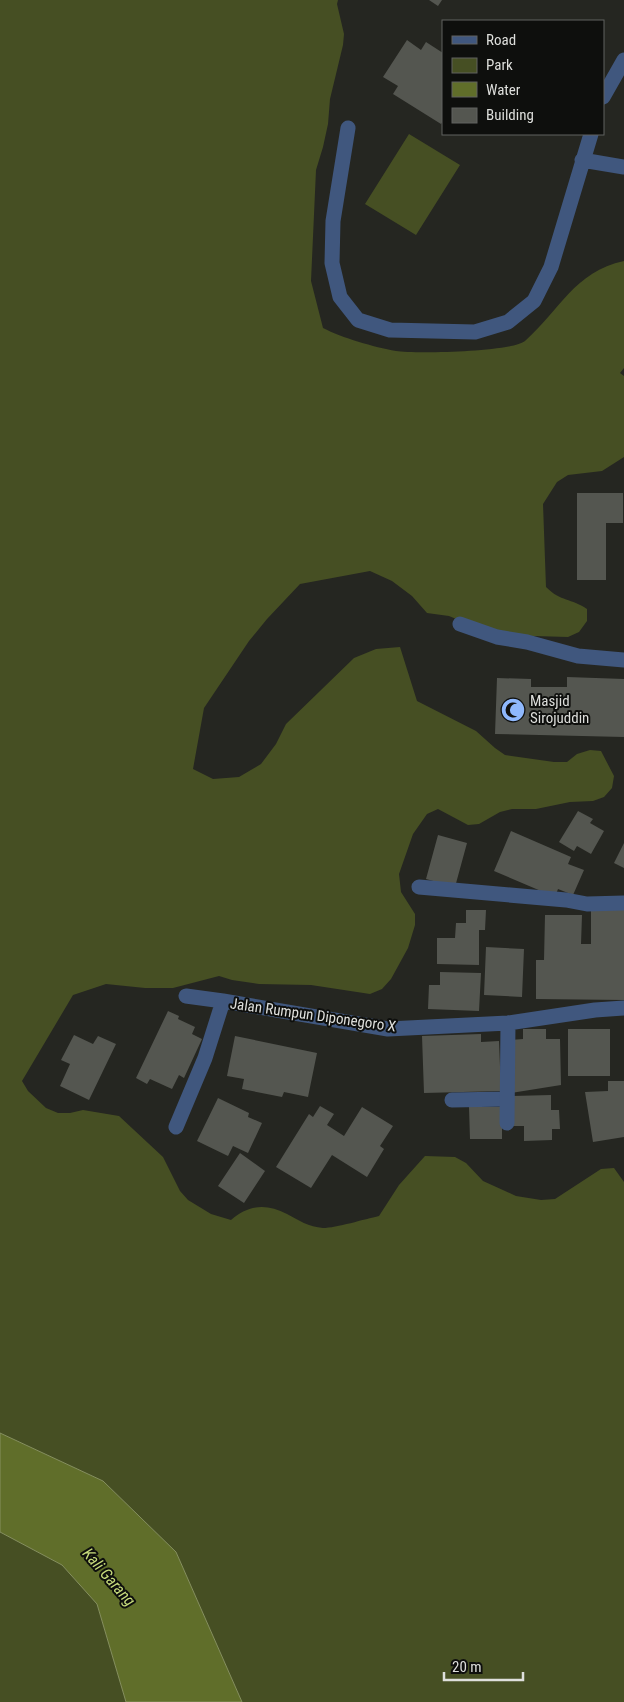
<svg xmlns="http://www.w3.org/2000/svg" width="624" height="1702" font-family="'Roboto Condensed',sans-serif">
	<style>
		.green { fill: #464f23 }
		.water { fill: #606e2a; stroke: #86905f }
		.building { fill: #545650 }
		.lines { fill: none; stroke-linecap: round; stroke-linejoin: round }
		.lane { stroke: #40577e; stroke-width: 15 }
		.street { stroke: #40577e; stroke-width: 15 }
		.labels { text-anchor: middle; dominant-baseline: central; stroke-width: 4; stroke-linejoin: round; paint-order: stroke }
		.poi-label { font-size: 15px; fill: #dedfdc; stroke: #0e0f0d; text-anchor: start }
		.street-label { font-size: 15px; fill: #dedfdc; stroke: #0e0f0d }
		.water-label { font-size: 16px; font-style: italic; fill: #c7dc7c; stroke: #0e0f0d }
	</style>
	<rect width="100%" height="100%" fill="#252621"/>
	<path class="green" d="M 0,0 L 338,0 L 337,4 L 344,34 L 343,45 L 330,99 L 328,124 L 323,147 L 316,170 L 311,281 L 323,328 C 342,338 374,347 396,351 C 415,354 512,352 525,341 C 560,310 574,272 624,261 L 624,368 L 620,373 L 624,376 L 624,457 L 602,471 L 568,475 L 557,482 L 543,504 L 546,587 C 561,602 571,598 587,609 L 587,621 L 579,632 L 568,637 L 495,635 L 449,616 L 427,613 L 412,596 L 392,581 L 370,571 L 300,584 L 267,619 L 249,641 L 204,708 L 193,769 L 213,779 L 239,777 L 261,764 L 276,744 L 286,724 L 354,658 L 376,649 L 400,647 L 417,701 L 476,731 L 495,748 L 505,755 L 554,762 L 567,762 L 577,754 L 590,750 L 601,751 L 614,776 L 612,788 L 604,797 L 593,801 L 570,802 L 536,809 L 512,809 L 500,812 L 479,824 L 468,825 L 438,809 L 427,814 L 413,834 L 399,874 L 401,892 L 415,914 L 415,925 L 408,948 L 391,979 L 382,989 L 370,994 L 311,985 L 259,984 L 232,980 L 219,976 L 173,988 L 145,988 L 106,984 L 73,995 L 22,1081 L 28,1091 L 46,1108 L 58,1113 L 70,1113 L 83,1110 L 119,1116 L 163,1157 L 180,1191 L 188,1200 L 211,1214 L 231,1220 C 248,1205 266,1203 287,1214 C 298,1220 309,1227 323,1228 C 336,1228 365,1219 379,1216 L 399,1185 L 425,1156 L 455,1157 L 466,1163 L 483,1181 L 516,1196 L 541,1200 L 555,1199 L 601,1169 L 614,1168 L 624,1182 L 624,1702 L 242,1702 L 176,1552 L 103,1481 L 0,1433 Z
		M 409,134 L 460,165 L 416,235 L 365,204 Z
		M 0,1532 L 62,1565 L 97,1604 L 126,1702 L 0,1702 Z"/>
	<path class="water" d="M 0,1433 L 103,1481 L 176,1552 L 242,1702 L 126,1702 L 97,1604 L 62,1565 L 0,1532 Z"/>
	<path class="building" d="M 429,0 L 442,0 L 438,6 Z
		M 407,40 L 421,50 L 426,42 L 443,53 L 443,121 L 441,124 L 393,94 L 398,86 L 383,77 Z
		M 577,493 L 623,493 L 623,523 L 606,523 L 606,580 L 577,580 Z
		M 567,677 L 624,679 L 624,737 L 495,734 L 497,678 L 531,679 L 531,687 L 567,687 Z
		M 578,811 L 593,819 L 590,823 L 604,831 L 591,854 L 577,846 L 574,851 L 559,842 Z
		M 511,831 L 571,857 L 568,864 L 584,870 L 573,895 L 558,889 L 555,897 L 494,871 Z
		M 438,835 L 467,843 L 455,887 L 426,879 Z
		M 624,843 L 624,868 L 614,863 Z
		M 591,905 L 624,905 L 624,1000 L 536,999 L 536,960 L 544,960 L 545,915 L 582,915 L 581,944 L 591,944 Z
		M 466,910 L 486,910 L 485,930 L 479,930 L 479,965 L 437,964 L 437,938 L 455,938 L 456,923 L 466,923 Z
		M 486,947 L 524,949 L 522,997 L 484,995 Z
		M 440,972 L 481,973 L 479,1011 L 428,1009 L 429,985 L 440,985 Z
		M 168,1011 L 179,1016 L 178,1019 L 195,1027 L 192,1034 L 202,1039 L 184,1078 L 179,1075 L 172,1089 L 150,1079 L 147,1084 L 136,1078 Z
		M 523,1029 L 546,1029 L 546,1039 L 560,1039 L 561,1085 L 511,1093 L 510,1040 L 523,1039 Z
		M 568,1029 L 610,1029 L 610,1076 L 568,1076 Z
		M 481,1034 L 481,1042 L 499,1041 L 501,1091 L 424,1093 L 422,1036 Z
		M 74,1035 L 93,1044 L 98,1036 L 116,1044 L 89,1100 L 60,1086 L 70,1064 L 61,1060 Z
		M 235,1036 L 317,1053 L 308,1097 L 284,1092 L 282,1097 L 242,1089 L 244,1079 L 227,1076 Z
		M 608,1081 L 624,1081 L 624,1137 L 593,1142 L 585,1092 L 608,1091 Z
		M 551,1095 L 551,1110 L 559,1110 L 560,1129 L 552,1129 L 552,1140 L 524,1141 L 524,1126 L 513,1126 L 512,1096 Z
		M 218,1098 L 249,1113 L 248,1117 L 262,1123 L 248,1153 L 233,1146 L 228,1156 L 197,1141 Z
		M 320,1106 L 334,1114 L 327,1125 L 344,1136 L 362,1107 L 393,1126 L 380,1146 L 384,1149 L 367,1177 L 332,1155 L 311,1188 L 276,1167 L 309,1114 L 313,1117 Z
		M 469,1107 L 502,1107 L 502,1139 L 470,1139 Z
		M 240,1153 L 265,1171 L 244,1203 L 218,1186 Z"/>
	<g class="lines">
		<path class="lane" d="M 603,97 L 624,60
			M 348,128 L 333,221 L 332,263 L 340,297 L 358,320 L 390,330 L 475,332 L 508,322 L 534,301 L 551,267 L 591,134
			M 582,160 L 624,167
			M 452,1100 L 507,1099"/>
		<path class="street" d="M 460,624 L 497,637 L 527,642 L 578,656 L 624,660
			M 419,887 L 566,900 L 587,904 L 624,903
			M 186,996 L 223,1001
			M 507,1123 L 508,1023
			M 176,1127 L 205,1058 L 223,1001 L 388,1029 L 508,1023 L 595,1010 L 624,1008"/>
	</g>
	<defs>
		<g id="mosque-disc" transform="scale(1.25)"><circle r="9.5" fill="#8fb8fd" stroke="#0e0f0d"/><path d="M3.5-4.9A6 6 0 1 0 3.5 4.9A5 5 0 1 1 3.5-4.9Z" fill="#111"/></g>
	</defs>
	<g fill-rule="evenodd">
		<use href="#mosque-disc" x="513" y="710"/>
	</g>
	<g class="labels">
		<g class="poi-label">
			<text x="530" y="701">Masjid<tspan x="530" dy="17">Sirojuddin</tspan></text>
		</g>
		<g class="street-label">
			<text transform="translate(313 1015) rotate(8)">Jalan Rumpun Diponegoro X</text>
		</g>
		<g class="water-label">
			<text transform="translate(109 1577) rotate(49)">Kali Garang</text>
		</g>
	</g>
	<rect x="442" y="20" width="162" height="115" fill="#0e0f0d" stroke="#616260"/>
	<rect x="452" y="36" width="25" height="8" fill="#40577e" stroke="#616260"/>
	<text x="486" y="45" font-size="15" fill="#dedfdc">Road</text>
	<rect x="452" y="58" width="25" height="15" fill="#464f23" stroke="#616260"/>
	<text x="486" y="70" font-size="15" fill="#dedfdc">Park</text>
	<rect x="452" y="82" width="25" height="15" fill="#606e2a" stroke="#616260"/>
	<text x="486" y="95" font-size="15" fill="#dedfdc">Water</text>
	<rect x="452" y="108" width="25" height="15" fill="#545650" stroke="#616260"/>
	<text x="486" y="120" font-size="15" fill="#dedfdc">Building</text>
	<path d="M444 1672v8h79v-8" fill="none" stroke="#dedfdc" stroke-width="2.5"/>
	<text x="452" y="1672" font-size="15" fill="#dedfdc" stroke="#0e0f0d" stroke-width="4" paint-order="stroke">20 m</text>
</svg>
